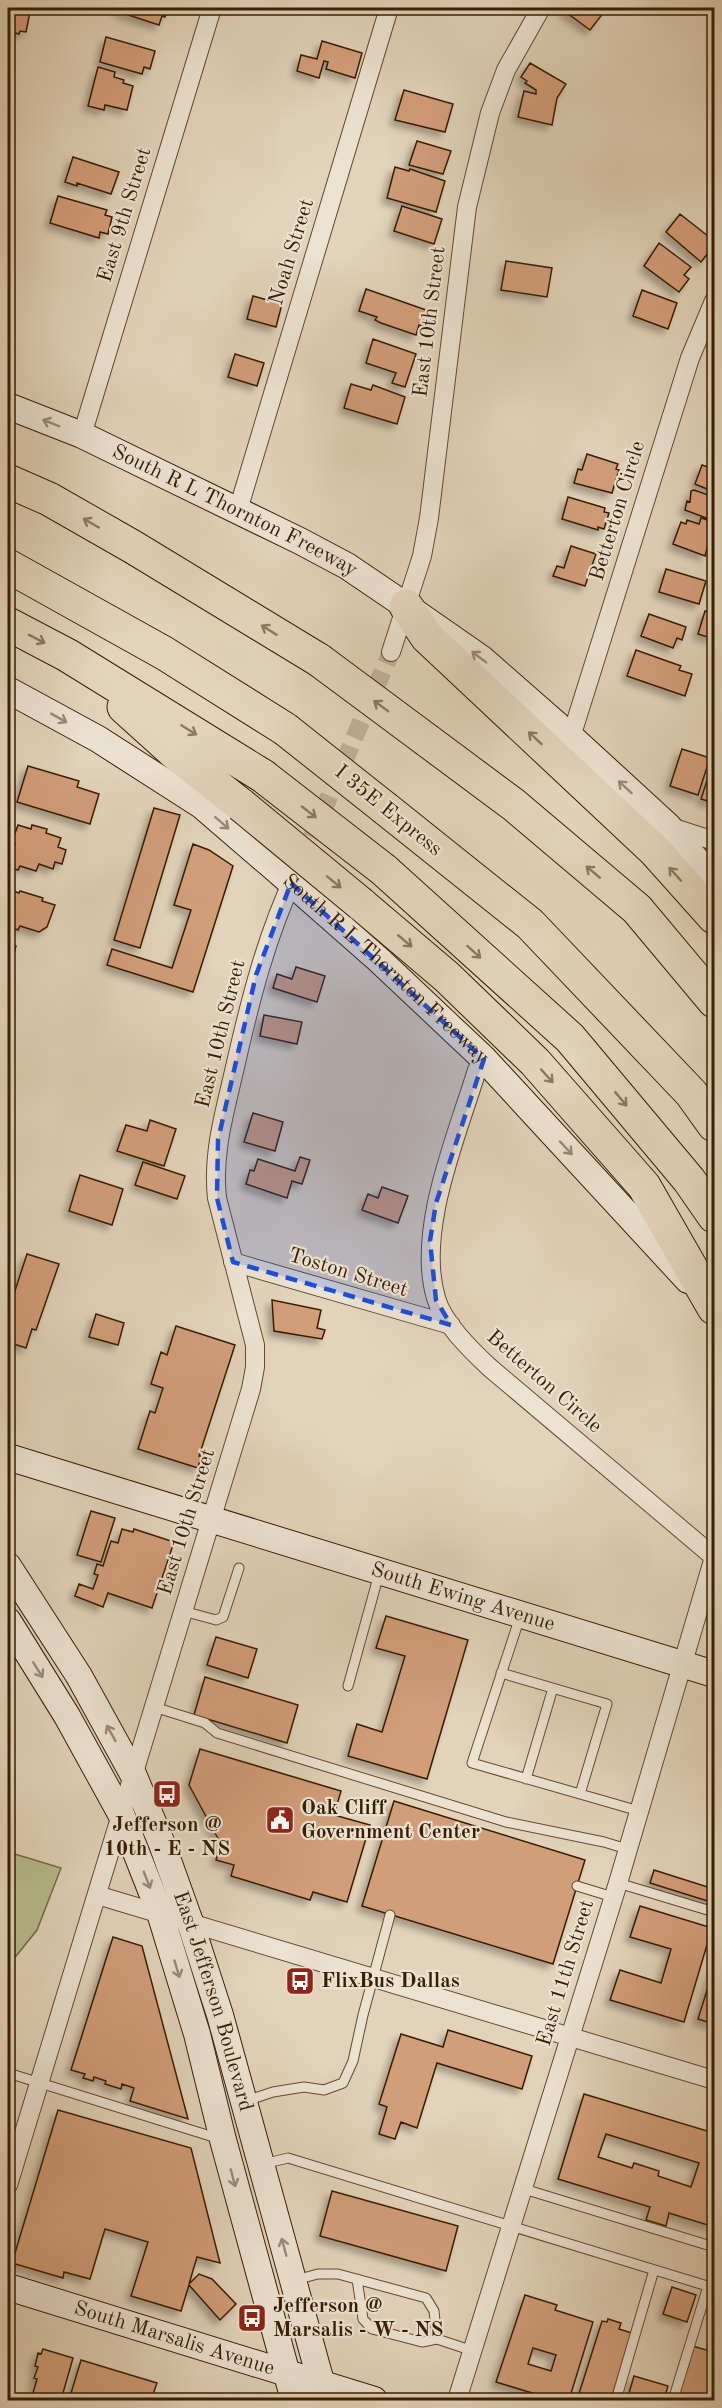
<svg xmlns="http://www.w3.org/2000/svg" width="722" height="2408" font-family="'Old Standard TT',serif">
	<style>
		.green { fill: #b7bb8d; stroke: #776c48; stroke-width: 1.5 }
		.building { fill: #d29d79; stroke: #371d03; stroke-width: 1.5; fill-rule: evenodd; filter: url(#shadow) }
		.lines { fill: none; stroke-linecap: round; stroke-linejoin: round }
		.street-tunnel { stroke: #c0af95; stroke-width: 18; stroke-dasharray: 18 9; stroke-linecap: butt }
		.lane-casing { stroke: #624a31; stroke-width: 11 }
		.street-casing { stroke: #624a31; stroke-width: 20 }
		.secondary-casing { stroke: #371d03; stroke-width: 28 }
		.highway-casing { stroke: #371d03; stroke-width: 35 }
		.lane { stroke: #ece2d2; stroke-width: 9 }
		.street { stroke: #ece2d2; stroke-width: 18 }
		.secondary { stroke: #ece2d2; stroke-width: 26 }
		.highway { stroke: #e2d3ba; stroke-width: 33 }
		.highway-bridge-casing { stroke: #371d03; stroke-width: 35; stroke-linecap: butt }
		.highway-bridge { stroke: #e2d3ba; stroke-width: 33 }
		.oneway { stroke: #9b8975 }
		.oneway2 { stroke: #8c785e }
		.marked { fill: #1d4ed8; fill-opacity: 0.2; stroke: #1d4ed8; stroke-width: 4.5; stroke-dasharray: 12 8; stroke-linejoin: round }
		.labels { text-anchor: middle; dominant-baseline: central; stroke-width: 4.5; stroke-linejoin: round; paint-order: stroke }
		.street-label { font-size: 21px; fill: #371d03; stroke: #ece2d2 }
		.poi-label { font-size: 21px; font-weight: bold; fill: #371d03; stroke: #ece2d2; text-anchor: start }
	</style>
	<defs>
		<filter id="shadow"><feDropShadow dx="-5" dy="5" stdDeviation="3" flood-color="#0004"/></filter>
	</defs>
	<rect width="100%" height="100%" fill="#e2d3ba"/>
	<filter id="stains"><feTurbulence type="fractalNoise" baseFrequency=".00333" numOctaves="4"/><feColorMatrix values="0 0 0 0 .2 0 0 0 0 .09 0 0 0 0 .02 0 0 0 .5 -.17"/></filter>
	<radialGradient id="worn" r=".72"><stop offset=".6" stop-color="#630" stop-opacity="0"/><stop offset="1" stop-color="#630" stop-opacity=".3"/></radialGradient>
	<path class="green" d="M 8,1852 L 61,1868 L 37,1930 L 8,1966 Z"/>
	<path class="building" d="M 8,8 L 30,12 L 26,32 L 20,31 L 19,34 L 8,31 Z
		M 120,8 L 168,8 L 165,17 L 162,16 L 159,25 L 119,12 Z
		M 564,8 L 601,8 L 597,13 L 601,16 L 590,30 L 563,10 Z
		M 106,37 L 155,51 L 150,69 L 144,67 L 142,74 L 100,62 Z
		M 322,41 L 362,53 L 355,78 L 326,69 L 328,62 L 324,61 L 319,78 L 297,71 L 301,55 L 317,59 Z
		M 530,63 L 566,84 L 557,98 L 552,125 L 518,117 L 524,91 L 536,94 L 536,90 L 525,83 L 527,81 L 521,77 Z
		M 98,67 L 115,72 L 114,77 L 124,80 L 123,83 L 133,86 L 127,110 L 105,105 L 104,110 L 88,106 Z
		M 404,90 L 453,104 L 445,132 L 395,120 Z
		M 417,141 L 451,151 L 443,174 L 409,165 Z
		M 73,157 L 119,172 L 111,194 L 77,183 L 77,186 L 65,182 Z
		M 395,167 L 409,171 L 410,169 L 445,181 L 436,212 L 387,198 Z
		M 58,196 L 107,210 L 105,215 L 112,217 L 108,234 L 100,232 L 99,238 L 50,223 Z
		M 402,206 L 442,219 L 434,244 L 394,231 Z
		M 680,214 L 713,240 L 709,245 L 712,248 L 701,262 L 666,232 Z
		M 659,243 L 691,267 L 684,275 L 689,279 L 679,292 L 644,266 Z
		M 506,261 L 552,268 L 547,297 L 501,290 Z
		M 366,289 L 429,311 L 424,327 L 419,325 L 416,335 L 381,323 L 375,320 L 377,317 L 359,311 Z
		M 642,290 L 677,303 L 668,329 L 633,316 Z
		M 253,296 L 282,304 L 276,327 L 247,319 Z
		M 373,339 L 416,354 L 405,387 L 392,383 L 396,373 L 366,363 Z
		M 235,354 L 264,363 L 257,386 L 228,377 Z
		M 351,384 L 371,390 L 373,385 L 405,397 L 397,424 L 344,408 Z
		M 587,454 L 618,464 L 616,469 L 619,470 L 612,493 L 574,483 L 578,469 L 582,470 Z
		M 702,465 L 714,469 L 714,492 L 695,484 Z
		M 694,490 L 714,497 L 714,521 L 685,510 L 687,501 L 690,502 L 691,491 Z
		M 568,497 L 605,508 L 604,512 L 609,513 L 604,529 L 598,527 L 598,530 L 562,519 Z
		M 701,518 L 714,522 L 705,556 L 673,544 L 681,522 L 686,524 L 687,520 L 699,524 Z
		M 571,546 L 596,554 L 585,586 L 553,576 L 557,566 L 564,568 Z
		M 666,569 L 706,581 L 699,604 L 659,592 Z
		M 705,611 L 714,614 L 714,639 L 698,634 Z
		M 649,614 L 686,627 L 682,640 L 677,638 L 673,648 L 641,636 Z
		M 636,650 L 681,666 L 679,670 L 692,674 L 685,696 L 627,676 Z
		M 682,749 L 710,758 L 698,795 L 670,786 Z
		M 714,759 L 714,803 L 701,799 Z
		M 28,766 L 79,781 L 77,787 L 99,794 L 90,824 L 17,802 Z
		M 154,808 L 180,815 L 140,948 L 114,940 Z
		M 18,825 L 31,829 L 32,825 L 47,829 L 46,833 L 61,838 L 58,847 L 66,850 L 62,864 L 55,862 L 53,869 L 39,864 L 36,871 L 20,866 L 18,870 L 8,867 L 15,843 L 9,841 L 10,838 L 13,839 Z
		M 193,844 L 209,850 L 233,866 L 193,992 L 107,965 L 112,949 L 172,968 L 191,910 L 174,905 Z
		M 8,889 L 19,893 L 20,891 L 43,898 L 42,901 L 55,905 L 47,927 L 39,932 L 20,926 L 18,930 L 8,926 Z
		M 8,943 L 16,946 L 8,974 Z
		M 296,967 L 325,976 L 317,1002 L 273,988 L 277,974 L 292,979 Z
		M 264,1015 L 302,1022 L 297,1044 L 260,1036 Z
		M 253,1113 L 283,1122 L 275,1151 L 244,1142 Z
		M 150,1120 L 176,1129 L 164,1166 L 117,1151 L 126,1125 L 147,1131 Z
		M 300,1157 L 310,1160 L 302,1184 L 292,1181 L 287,1198 L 246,1184 L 250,1170 L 254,1171 L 258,1159 L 295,1171 Z
		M 143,1162 L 185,1176 L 177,1199 L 135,1185 Z
		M 80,1175 L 123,1189 L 112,1225 L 69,1211 Z
		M 382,1187 L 408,1196 L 398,1223 L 362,1210 L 368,1194 L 378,1198 Z
		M 27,1254 L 59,1264 L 36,1330 L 32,1329 L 26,1348 L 8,1342 L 8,1312 Z
		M 272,1300 L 321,1310 L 317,1328 L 325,1330 L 322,1339 L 274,1331 Z
		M 96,1314 L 124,1323 L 118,1345 L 89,1337 Z
		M 176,1326 L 235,1345 L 199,1456 L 201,1456 L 198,1468 L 138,1449 L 150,1411 L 155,1413 L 163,1388 L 151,1384 L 161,1352 L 167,1355 Z
		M 91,1511 L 115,1518 L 101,1562 L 77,1555 Z
		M 122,1529 L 133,1532 L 134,1529 L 174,1542 L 152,1608 L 108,1593 L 103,1607 L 75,1596 L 79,1584 L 93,1589 L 98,1575 L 94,1574 L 97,1564 L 103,1566 L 111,1541 L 118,1543 Z
		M 386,1616 L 468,1640 L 427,1779 L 348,1756 L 357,1724 L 382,1732 L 405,1656 L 376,1648 Z
		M 216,1637 L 257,1649 L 248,1678 L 207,1665 Z
		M 205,1677 L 298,1705 L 287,1743 L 194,1715 Z
		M 200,1749 L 341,1791 L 334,1815 L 370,1825 L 347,1902 L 313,1892 L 310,1900 L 231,1876 L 234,1865 L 216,1860 L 221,1844 L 189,1785 Z
		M 394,1801 L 585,1860 L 553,1964 L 362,1906 Z
		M 654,1870 L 714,1889 L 714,1903 L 650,1883 Z
		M 640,1906 L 712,1928 L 684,2022 L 610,2000 L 620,1970 L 661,1983 L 671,1949 L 630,1937 Z
		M 113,1937 L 142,1946 L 188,2119 L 130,2101 L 134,2088 L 122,2084 L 121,2089 L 105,2084 L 106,2081 L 94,2077 L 93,2081 L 83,2078 L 85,2074 L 71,2070 Z
		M 714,1968 L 714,2024 L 698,2019 Z
		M 448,2030 L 532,2056 L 522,2089 L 437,2063 L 417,2128 L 401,2122 L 395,2139 L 379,2134 L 387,2107 L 379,2104 L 401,2034 L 443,2047 Z
		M 584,2094 L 714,2133 L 714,2227 L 669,2213 L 666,2226 L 646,2220 L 650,2207 L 558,2179 ZM 606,2134 L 699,2163 L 691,2187 L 658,2176 L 659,2171 L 634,2163 L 632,2168 L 598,2157 Z
		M 58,2110 L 191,2148 L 220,2263 L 197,2257 L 189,2284 L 199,2274 L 212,2279 L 236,2304 L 220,2320 L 189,2285 L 181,2311 L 131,2296 L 148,2242 L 105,2229 L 90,2279 L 64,2272 L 63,2278 L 12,2263 Z
		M 332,2191 L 458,2226 L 446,2271 L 320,2236 Z
		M 672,2287 L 696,2295 L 687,2322 L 663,2314 Z
		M 525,2295 L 557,2305 L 555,2310 L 593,2322 L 569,2400 L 555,2400 L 496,2382 ZM 533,2348 L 556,2355 L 551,2371 L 528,2364 Z
		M 608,2319 L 621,2323 L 619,2329 L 632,2333 L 611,2400 L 577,2400 L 602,2321 L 607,2322 Z
		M 692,2346 L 714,2352 L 714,2388 L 711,2400 L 676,2400 Z
		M 43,2349 L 73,2358 L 61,2400 L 31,2400 L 37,2379 L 34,2378 L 38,2367 L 35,2366 L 38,2353 L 41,2354 Z
		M 81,2360 L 157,2383 L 151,2400 L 69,2400 Z
		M 634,2376 L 668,2386 L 664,2400 L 627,2400 Z"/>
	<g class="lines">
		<path class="street-tunnel" d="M 301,862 L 391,652"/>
		<g class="lane-casing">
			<path id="lane" d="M 183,1611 L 216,1620 L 223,1617 L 239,1568
				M 501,1673 L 607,1704 L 580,1794 L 472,1763 L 520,1617
				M 348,1686 L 379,1574
				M 154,1707 L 205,1723 L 217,1733 L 506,1822 L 604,1842 L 627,1849
				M 526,1779 L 553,1688
				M 580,1794 L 639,1811
				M 618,1883 L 714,1912
				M 577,1886 L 613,1897
				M 8,2073 L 220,2139
				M 246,2101 L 273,2092 L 304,2087 L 324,2090 L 343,2083 L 353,2061 L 363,2015 L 390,1915
				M 263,2164 L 288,2158 L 714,2288
				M 524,2189 L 714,2247
				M 357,2279 L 363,2319 L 372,2329 L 422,2342 L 437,2339
				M 295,2280 L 318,2274 L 338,2274 L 426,2298 L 434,2311 L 437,2339 L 473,2351
				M 616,2400 L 654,2270
				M 673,2400 L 708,2286"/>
		</g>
		<g class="street-casing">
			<path id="street" d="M 82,435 L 212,8
				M 238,510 L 389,8
				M 391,652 L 422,556 L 429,518 L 467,207 L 490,113 L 506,70 L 541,8
				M 571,737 L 690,358 L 714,301
				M 668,826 L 714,841
				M 233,1262 L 451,1325
				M 97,1895 L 714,2080
				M 8,2185 L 251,1389 L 255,1367 L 255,1345 L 217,1198 C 212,1153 225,1111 235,1067 C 250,1001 266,937 295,875
				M 457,2400 L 618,1883 L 714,1557 L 489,1367 C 470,1349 443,1323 436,1298 C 416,1230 457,1136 477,1070 L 484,1059"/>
		</g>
		<g class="secondary-casing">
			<g id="secondary">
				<path id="s1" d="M 8,406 L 82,435 L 300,541 L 347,566 L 406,606 L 482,659 L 571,737 L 668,826 L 714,881"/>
				<path id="s2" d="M 8,690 L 98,739 L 201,805 L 272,866 L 379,960 L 484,1059 L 688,1280"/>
				<path id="s3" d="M 8,1457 L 714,1674"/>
				<path id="s4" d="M 8,1566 L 79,1676 L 133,1774 L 162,1844 L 190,1922 L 220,2015 L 326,2400"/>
				<path d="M 8,1621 L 67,1716 L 121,1814 L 160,1913 L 197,2034 L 223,2140 L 294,2400"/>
				<path id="s5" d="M 8,2287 L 374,2400"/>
			</g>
		</g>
		<g class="highway-casing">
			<path id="highway" d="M 8,481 L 49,499 L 133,547 L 319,660
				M 8,566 L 164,653 L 285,729
				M 406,606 L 427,637 L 655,851 L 714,917
				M 8,624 L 67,655 L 263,776
				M 124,707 L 175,753 L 241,805
				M 428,741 L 514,805 L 637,909 L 714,1001
				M 386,809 L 530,924 L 691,1093 L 714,1125
				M 384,870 L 570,1038 L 689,1180 L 714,1216
				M 361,904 L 447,977 L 535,1062 L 644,1186 L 714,1308"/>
		</g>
		<use href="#lane" class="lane"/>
		<use href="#street" class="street"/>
		<use href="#secondary" class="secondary"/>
		<use href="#highway" class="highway"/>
		<g class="highway-bridge-casing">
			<path id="highway-bridge" d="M 319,660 L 428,741
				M 285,729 L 386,809
				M 263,776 L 384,870
				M 241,805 L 361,904"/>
		</g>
		<use href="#highway-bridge" class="highway-bridge"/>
	</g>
	<defs><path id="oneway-shaft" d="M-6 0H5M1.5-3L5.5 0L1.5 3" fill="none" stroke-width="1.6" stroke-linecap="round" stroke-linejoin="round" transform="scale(1.5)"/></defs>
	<g class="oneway">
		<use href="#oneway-shaft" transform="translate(51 423) rotate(-158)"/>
		<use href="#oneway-shaft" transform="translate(479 657) rotate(-143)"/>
		<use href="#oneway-shaft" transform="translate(59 718) rotate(29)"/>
		<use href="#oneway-shaft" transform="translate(625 787) rotate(-137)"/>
		<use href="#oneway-shaft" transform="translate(222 823) rotate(41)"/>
		<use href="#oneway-shaft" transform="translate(566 1148) rotate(47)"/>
		<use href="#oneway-shaft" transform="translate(38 1670) rotate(58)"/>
		<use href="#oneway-shaft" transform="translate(111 1733) rotate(-119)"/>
		<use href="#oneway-shaft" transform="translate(147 1880) rotate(69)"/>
		<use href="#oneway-shaft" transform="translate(177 1969) rotate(73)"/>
		<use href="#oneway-shaft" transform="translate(233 2178) rotate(75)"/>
		<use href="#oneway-shaft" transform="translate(284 2247) rotate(-105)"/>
	</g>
	<g class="oneway2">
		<use href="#oneway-shaft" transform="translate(91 523) rotate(-150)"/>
		<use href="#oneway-shaft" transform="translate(269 630) rotate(-148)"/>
		<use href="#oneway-shaft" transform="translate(37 639) rotate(27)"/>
		<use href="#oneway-shaft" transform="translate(381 706) rotate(-144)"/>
		<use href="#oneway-shaft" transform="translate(189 730) rotate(32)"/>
		<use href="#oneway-shaft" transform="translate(535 738) rotate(-137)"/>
		<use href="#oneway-shaft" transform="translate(309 812) rotate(38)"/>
		<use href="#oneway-shaft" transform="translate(593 872) rotate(-140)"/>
		<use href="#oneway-shaft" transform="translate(675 874) rotate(-132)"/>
		<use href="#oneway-shaft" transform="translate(334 882) rotate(39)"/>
		<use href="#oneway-shaft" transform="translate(405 941) rotate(40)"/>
		<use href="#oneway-shaft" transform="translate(474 952) rotate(42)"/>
		<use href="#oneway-shaft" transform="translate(547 1076) rotate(48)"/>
		<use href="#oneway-shaft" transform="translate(621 1099) rotate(50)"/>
	</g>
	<path class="marked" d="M 291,883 L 484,1059 L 436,1203 L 430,1241 L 436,1300 L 451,1325 L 233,1262 L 217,1198 L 218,1140 L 256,975 Z"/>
	<defs>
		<g id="bus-square" transform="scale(1.5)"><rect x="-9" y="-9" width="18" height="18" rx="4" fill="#8f2418" stroke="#ece2d2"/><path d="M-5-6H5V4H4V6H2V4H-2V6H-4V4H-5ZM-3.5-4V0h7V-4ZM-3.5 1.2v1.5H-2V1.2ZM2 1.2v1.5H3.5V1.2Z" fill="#fff"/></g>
		<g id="civic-square" transform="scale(1.5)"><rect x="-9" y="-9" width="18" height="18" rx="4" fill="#8f2418" stroke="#ece2d2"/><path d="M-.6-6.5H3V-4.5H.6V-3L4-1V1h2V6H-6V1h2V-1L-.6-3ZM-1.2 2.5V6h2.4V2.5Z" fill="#fff"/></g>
	</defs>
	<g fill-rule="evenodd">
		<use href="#bus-square" x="167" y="1794"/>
		<use href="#civic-square" x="280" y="1820"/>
		<use href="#bus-square" x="300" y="1981"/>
		<use href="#bus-square" x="252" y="2318"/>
	</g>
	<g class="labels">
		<g class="street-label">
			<text transform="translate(125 215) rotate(-73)">East 9th Street</text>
			<text transform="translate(292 252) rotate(-73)">Noah Street</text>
			<text transform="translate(430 322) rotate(-83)">East 10th Street</text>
			<text transform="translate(618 511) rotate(-73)">Betterton Circle</text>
			<text stroke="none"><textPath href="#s1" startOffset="250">South R L Thornton Freeway</textPath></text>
			<text transform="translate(388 811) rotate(39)">I 35E Express</text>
			<text stroke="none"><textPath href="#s2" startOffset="472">South R L Thornton Freeway</textPath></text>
			<text transform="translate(221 1034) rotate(-76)">East 10th Street</text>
			<text transform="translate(348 1273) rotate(17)">Toston Street</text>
			<text transform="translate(544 1382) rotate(41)">Betterton Circle</text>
			<text transform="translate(187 1522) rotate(-73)">East 10th Street</text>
			<text stroke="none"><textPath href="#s3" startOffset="476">South Ewing Avenue</textPath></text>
			<text transform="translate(566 1973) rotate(-73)">East 11th Street</text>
			<text stroke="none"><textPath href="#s4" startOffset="484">East Jefferson Boulevard</textPath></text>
			<text stroke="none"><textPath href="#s5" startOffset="174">South Marsalis Avenue</textPath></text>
		</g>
		<g class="poi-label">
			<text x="301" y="1808">Oak Cliff<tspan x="301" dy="24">Government Center</tspan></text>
			<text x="167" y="1825" text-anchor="middle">Jefferson @<tspan x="167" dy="24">10th - E - NS</tspan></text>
			<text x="321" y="1981">FlixBus Dallas</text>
			<text x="273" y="2306">Jefferson @<tspan x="273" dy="24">Marsalis - W - NS</tspan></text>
		</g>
	</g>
	<rect width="722" height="2408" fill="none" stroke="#e2d3ba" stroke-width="30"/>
	<rect x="9" y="9" width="704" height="2390" fill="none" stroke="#371d03" stroke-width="3"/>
	<rect x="15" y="15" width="692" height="2378" fill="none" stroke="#371d03" stroke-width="1.5"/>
	<rect width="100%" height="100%" filter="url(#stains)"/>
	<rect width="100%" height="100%" fill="url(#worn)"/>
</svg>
